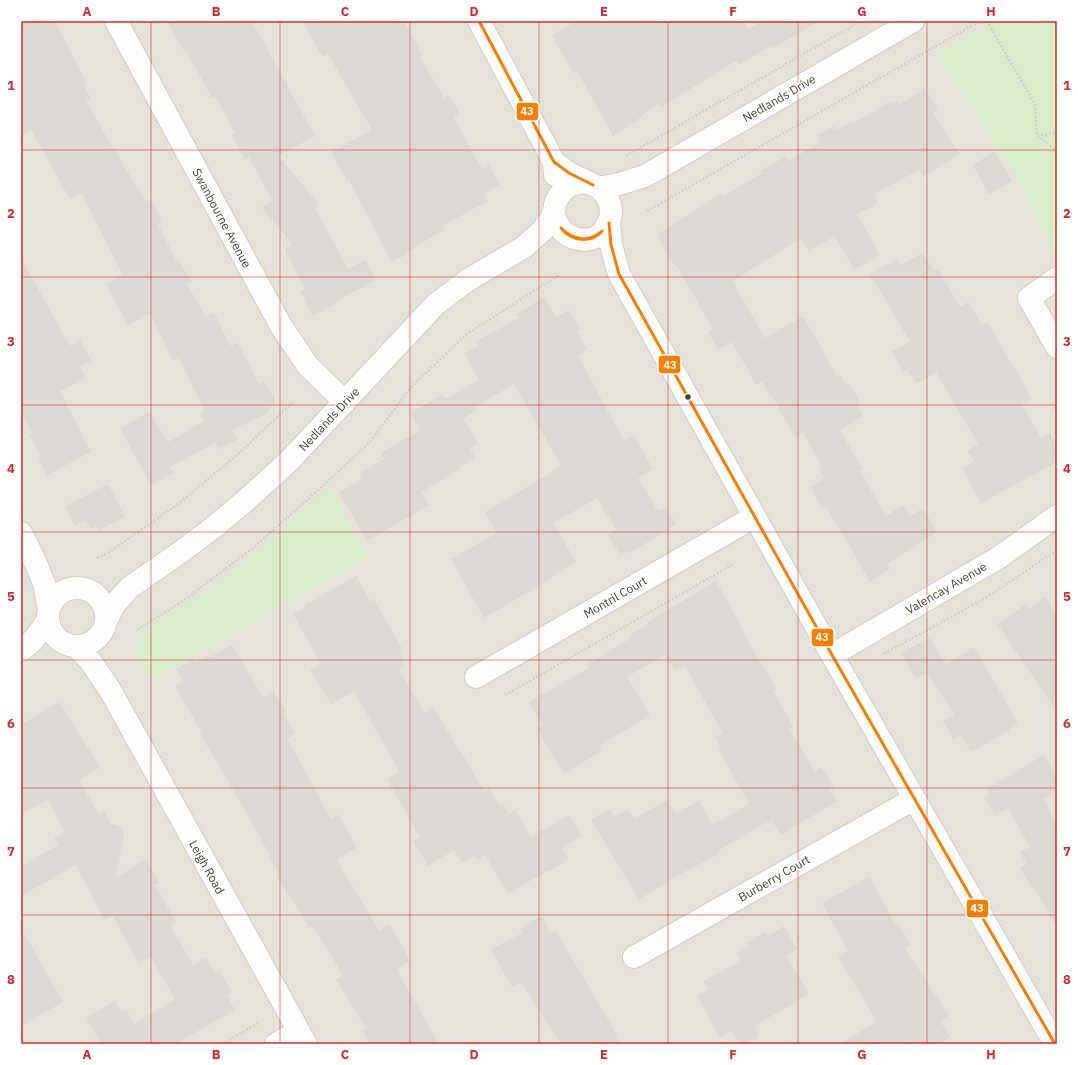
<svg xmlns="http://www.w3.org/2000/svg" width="1078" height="1065" font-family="'IBM Plex Sans',sans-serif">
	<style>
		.residential { fill: #e5e3d7 }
		.green { fill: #d7ecca }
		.building { fill: #dbd9d2 }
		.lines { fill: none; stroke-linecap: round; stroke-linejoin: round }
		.minor-casing { stroke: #cfcec7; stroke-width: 24 }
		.path { stroke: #d2d0cb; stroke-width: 2.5; stroke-dasharray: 2 2; stroke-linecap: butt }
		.minor { stroke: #fdfdfc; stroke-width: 22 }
		.bus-1-casing { stroke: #fff; stroke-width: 6 }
		.bus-1 { stroke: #f67f03; stroke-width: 3 }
		.grid { fill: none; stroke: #d62828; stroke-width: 1; stroke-opacity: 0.55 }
		.bus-dot { fill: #474436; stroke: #fff; stroke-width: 1.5 }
		.labels { text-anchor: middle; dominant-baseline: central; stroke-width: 3; stroke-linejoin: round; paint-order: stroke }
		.street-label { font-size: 12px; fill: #474436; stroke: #fff }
		.line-badge { stroke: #fff; stroke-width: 1.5 }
		.badge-label { font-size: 11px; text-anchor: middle; font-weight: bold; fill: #fff }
		.neatline { fill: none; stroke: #d62828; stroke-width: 1.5 }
		.grid-label { font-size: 13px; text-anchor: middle; font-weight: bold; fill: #d62828 }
	</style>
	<rect width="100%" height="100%" fill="#f1f0ea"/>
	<path class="residential" d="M 21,21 L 998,21 L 1057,187 L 1057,1044 L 21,1044 Z"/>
	<path class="green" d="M 995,21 L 1057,21 L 1057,263 L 1022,185 L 938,55 Z
		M 329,487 L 370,556 L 152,680 L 136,654 L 141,631 L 205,593 L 247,560 Z"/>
	<path class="building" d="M 21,21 L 55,21 L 87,84 L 84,86 L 91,98 L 86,100 L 116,154 L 117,153 L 137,188 L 138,187 L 146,202 L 151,199 L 162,222 L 158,224 L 178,264 L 180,263 L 192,281 L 187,284 L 206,317 L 214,312 L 230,346 L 237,342 L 259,384 L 264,381 L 275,400 L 267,413 L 232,430 L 238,440 L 218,449 L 215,443 L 170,467 L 173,473 L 151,485 L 120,428 L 150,412 L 163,435 L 164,435 L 168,442 L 204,421 L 200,413 L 204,410 L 179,358 L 173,361 L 150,313 L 128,325 L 106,284 L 123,275 L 82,194 L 81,194 L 80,193 L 70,199 L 31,130 L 21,135 Z
		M 167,21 L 252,21 L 315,136 L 278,156 L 319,204 L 315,208 L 348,269 L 365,260 L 376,280 L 340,299 L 341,300 L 313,316 L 304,300 L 305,299 L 300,292 L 305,289 L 285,250 L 292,244 L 262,208 L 272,200 L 249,157 L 245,159 L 231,135 L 235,133 L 215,96 L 212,98 L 187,52 L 185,53 Z
		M 303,21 L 404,21 L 422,54 L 420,56 L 444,98 L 449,95 L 460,114 L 454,118 L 482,169 L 489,165 L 500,185 L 484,194 L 488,201 L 442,226 L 444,230 L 406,252 L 407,255 L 391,261 L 349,180 L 347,181 L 331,152 L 372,130 L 328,54 L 322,57 Z
		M 577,21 L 743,21 L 748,29 L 762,21 L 818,21 L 774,48 L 772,45 L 738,65 L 736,61 L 661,107 L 659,103 L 637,120 L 613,136 L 577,71 L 573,73 L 552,35 Z
		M 925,88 L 938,109 L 933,112 L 959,154 L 923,177 L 919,170 L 874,194 L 878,203 L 857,214 L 880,255 L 854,270 L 835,236 L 809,251 L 801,238 L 733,281 L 737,288 L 736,288 L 765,338 L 803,316 L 837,376 L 840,375 L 846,385 L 849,383 L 860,402 L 857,404 L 863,416 L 852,422 L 852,423 L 840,430 L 863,470 L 860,471 L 886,516 L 903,505 L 910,516 L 923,508 L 937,532 L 887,564 L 890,569 L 870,582 L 856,558 L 857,558 L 826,507 L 822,509 L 810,487 L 825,478 L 819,469 L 822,467 L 803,433 L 795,437 L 772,396 L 770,397 L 762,381 L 756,385 L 732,342 L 718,350 L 708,332 L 713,329 L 677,266 L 675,267 L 657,235 L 722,193 L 724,196 L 762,173 L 760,171 L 785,157 L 788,161 L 821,142 L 817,135 L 834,126 L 836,130 L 853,121 L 854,123 L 889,102 L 890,104 L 897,101 L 899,105 Z
		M 994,151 L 1013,181 L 989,194 L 973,165 Z
		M 923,253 L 934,271 L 938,269 L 960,307 L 968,302 L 982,325 L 988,322 L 1014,369 L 1015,368 L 1032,399 L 1022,404 L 1041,438 L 1050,433 L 1057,446 L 1057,462 L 981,503 L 962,468 L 974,462 L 967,451 L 978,444 L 936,372 L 916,384 L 907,370 L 903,372 L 892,351 L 910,342 L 870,274 L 897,259 L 901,265 Z
		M 21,258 L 70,346 L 80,340 L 91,361 L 80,367 L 86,378 L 60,391 L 91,452 L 47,475 L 38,458 L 41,457 L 30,435 L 33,434 L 21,413 Z
		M 544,297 L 556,317 L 569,310 L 580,329 L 577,331 L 587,350 L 578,356 L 602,400 L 601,400 L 625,441 L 634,436 L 653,469 L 638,478 L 658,511 L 665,507 L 676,524 L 630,553 L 628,551 L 620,555 L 608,535 L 616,529 L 597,498 L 553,523 L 576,562 L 551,577 L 552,578 L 484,618 L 451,559 L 497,533 L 485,512 L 554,471 L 553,470 L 561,465 L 514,384 L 475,407 L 477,410 L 463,418 L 478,443 L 470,448 L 475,458 L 459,467 L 461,469 L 421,492 L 429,505 L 367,541 L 339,492 L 362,479 L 359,474 L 384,459 L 381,453 L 420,430 L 410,413 L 442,395 L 445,399 L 479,380 L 464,353 L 479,346 L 476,341 L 519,318 L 517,314 Z
		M 108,484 L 125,517 L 99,530 L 97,526 L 90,529 L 85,520 L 75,526 L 65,506 Z
		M 356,576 L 371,602 L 374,600 L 402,648 L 399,650 L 403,658 L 401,660 L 405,666 L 399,670 L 424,712 L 433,707 L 460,752 L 461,751 L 484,792 L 489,789 L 500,806 L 503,804 L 509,814 L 515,810 L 531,837 L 569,815 L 582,836 L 562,848 L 569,859 L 549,871 L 548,870 L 508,894 L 485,855 L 477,860 L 475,856 L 462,863 L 454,850 L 428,866 L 413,841 L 420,837 L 387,779 L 399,771 L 354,691 L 331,704 L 310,670 L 321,664 L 293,614 L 306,607 L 305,605 Z
		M 716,581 L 745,633 L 744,634 L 776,688 L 773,690 L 793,727 L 789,729 L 815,771 L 822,767 L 834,787 L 830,790 L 837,801 L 781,835 L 772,821 L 768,823 L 767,822 L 719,850 L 720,853 L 689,870 L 689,869 L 639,899 L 591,820 L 610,809 L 614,817 L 628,809 L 634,819 L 667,800 L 676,814 L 699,801 L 713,825 L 749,804 L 718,748 L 720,747 L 715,737 L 722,733 L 685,665 L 675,671 L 665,654 L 627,677 L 650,715 L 599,746 L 602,751 L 564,774 L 537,729 L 543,726 L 529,702 L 589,668 L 588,664 L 631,638 L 630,635 L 648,624 L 647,622 Z
		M 1045,597 L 1057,615 L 1057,712 L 997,624 L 1026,604 L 1029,608 Z
		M 930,638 L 946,665 L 974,647 L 1018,723 L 1009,728 L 1010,730 L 971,752 L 961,735 L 953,739 L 943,721 L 954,714 L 927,673 L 916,679 L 901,653 Z
		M 232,645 L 263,697 L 274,691 L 286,712 L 283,714 L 295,734 L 287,738 L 331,819 L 339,815 L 357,848 L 336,860 L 379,930 L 390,924 L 410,961 L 397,970 L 439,1044 L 370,1044 L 362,1030 L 366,1028 L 336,980 L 343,975 L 313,926 L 310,928 L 289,895 L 288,895 L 277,876 L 279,875 L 269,857 L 271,857 L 244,808 L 200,734 L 202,733 L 175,686 L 183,681 L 176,669 L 192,660 L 194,663 L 209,655 L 210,657 Z
		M 59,702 L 100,767 L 79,780 L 99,815 L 105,812 L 111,824 L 121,827 L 124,834 L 116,878 L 146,859 L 159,883 L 155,885 L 176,922 L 170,925 L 193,965 L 206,958 L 215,973 L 219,971 L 232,992 L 227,995 L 235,1010 L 175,1044 L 100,1044 L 101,1043 L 86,1018 L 115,1001 L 121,1012 L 126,1009 L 134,1024 L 175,999 L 151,957 L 139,964 L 113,916 L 104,920 L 76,865 L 21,896 L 21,867 L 58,845 L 54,838 L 65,832 L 48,800 L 21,814 L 21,725 Z
		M 1044,755 L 1057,778 L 1057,791 L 1044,799 L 1057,825 L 1057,927 L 1033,886 L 1031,887 L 1020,868 L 1026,864 L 1020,852 L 1030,847 L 1008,808 L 995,816 L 984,797 L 989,795 L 986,789 Z
		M 869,877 L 896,925 L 898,924 L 911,945 L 905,948 L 949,1016 L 940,1021 L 950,1037 L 939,1044 L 841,1044 L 877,1021 L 838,957 L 848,951 L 822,903 Z
		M 542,916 L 550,933 L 556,931 L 617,1035 L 616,1036 L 620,1044 L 561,1044 L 521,982 L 512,987 L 491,949 L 522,933 L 520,928 Z
		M 784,926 L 797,949 L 786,956 L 809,994 L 755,1026 L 759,1035 L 744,1044 L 740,1044 L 731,1030 L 720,1038 L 697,996 L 708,990 L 703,981 L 741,961 L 736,953 L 749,946 L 747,943 L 765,932 L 768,936 Z
		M 21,928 L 63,1002 L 21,1026 Z"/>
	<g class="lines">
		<g class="minor-casing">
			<path id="minor" d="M 116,21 L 281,326 L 308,366 L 345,402
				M 479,21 L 554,162 L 555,175
				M 554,162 C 560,166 565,171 571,174 C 580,179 590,182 599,188 C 610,196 615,213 607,225 C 605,228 604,231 602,233 C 587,246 564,239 556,221 C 549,206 562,184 579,183 C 583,182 587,183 591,184
				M 599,188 L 619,184 L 645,176 L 913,21
				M 609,223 L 611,245 L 619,274 L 832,655 L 1055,1044
				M 1057,278 L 1029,298 L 1057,347
				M 21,533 C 30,550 38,566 44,584 C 46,592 47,600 49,609
				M48 617a29 29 0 1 1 58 0a29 29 0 1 1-58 0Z
				M 106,621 L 114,605 L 129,588 L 182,551 L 214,527 L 245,501 L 289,461 L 436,304 L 468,280 L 524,247 L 543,230 L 554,213
				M 76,646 L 91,662 L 110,690 L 306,1044
				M 21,650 C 33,643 41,631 48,619
				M 832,655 L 998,558 L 1057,516
				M 476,677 L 754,517
				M 634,957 L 914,799
				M 276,1044 L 299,1031"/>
		</g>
		<path class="path" d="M 987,21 L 1035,104 L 1037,136 L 1057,150
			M 1037,136 L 1057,132
			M 626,156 L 861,21
			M 647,211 L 980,21
			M 97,558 L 108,553 L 178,504 L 237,455 L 292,403
			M 137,630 L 183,601 L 253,548 L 326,483 L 370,442 L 412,386 L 467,334 L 559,275
			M 884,654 L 987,597 L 1057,550
			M 505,695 L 732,565
			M 222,1044 L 260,1022"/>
		<use href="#minor" class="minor"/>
		<g class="bus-1-casing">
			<path id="bus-1" d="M 479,21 L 554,162 L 569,173 L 593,185
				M 609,223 L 611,245 L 619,274 L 832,655 L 1055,1044
				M 561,228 C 573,240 589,243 602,231
				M 561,228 C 571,241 591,244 602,231"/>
		</g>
		<use href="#bus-1" class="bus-1"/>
	</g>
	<path class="grid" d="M 151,21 L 151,1044M 280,21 L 280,1044M 410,21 L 410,1044M 539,21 L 539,1044M 668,21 L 668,1044M 798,21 L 798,1044M 927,21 L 927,1044M 21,150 L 1057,150M 21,277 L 1057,277M 21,405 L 1057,405M 21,532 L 1057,532M 21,660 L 1057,660M 21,788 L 1057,788M 21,915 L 1057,915"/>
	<circle class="bus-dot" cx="688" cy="397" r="3.5"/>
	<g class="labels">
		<g class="street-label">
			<text transform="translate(779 98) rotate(-30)">Nedlands Drive</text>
			<text transform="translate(222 218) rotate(62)">Swanbourne Avenue</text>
			<text transform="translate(329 419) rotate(-47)">Nedlands Drive</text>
			<text transform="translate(946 588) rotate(-30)">Valencay Avenue</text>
			<text transform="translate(615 597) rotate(-30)">Montril Court</text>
			<text transform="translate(207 867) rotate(61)">Leigh Road</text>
			<text transform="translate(774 878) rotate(-30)">Burberry Court</text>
		</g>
	</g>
	<g class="line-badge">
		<rect x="516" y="102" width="23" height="19" rx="4" fill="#f67f03"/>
		<rect x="658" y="355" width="23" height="19" rx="4" fill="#f67f03"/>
		<rect x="811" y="628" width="23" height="19" rx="4" fill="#f67f03"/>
		<rect x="966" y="899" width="23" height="19" rx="4" fill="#f67f03"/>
	</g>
	<g class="badge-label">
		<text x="527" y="115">43</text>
		<text x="670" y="369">43</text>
		<text x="822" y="641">43</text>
		<text x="977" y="912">43</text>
	</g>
	<rect width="1078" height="1065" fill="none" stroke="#ffffff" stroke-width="44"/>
	<rect x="22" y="22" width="1034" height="1021" class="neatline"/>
	<g class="grid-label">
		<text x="87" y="16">A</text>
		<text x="216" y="16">B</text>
		<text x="345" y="16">C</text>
		<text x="474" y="16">D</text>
		<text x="604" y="16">E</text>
		<text x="733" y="16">F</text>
		<text x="862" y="16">G</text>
		<text x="991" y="16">H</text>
		<text x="11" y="90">1</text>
		<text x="1067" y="90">1</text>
		<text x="11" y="218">2</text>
		<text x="1067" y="218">2</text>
		<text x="11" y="346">3</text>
		<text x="1067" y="346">3</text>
		<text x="11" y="473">4</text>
		<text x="1067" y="473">4</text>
		<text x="11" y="601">5</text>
		<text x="1067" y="601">5</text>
		<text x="11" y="728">6</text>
		<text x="1067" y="728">6</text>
		<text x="11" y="856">7</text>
		<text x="1067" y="856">7</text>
		<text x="11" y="984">8</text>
		<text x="1067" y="984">8</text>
		<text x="87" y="1059">A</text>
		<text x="216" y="1059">B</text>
		<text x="345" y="1059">C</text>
		<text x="474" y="1059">D</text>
		<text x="604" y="1059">E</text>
		<text x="733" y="1059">F</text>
		<text x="862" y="1059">G</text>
		<text x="991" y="1059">H</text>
	</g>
</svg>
